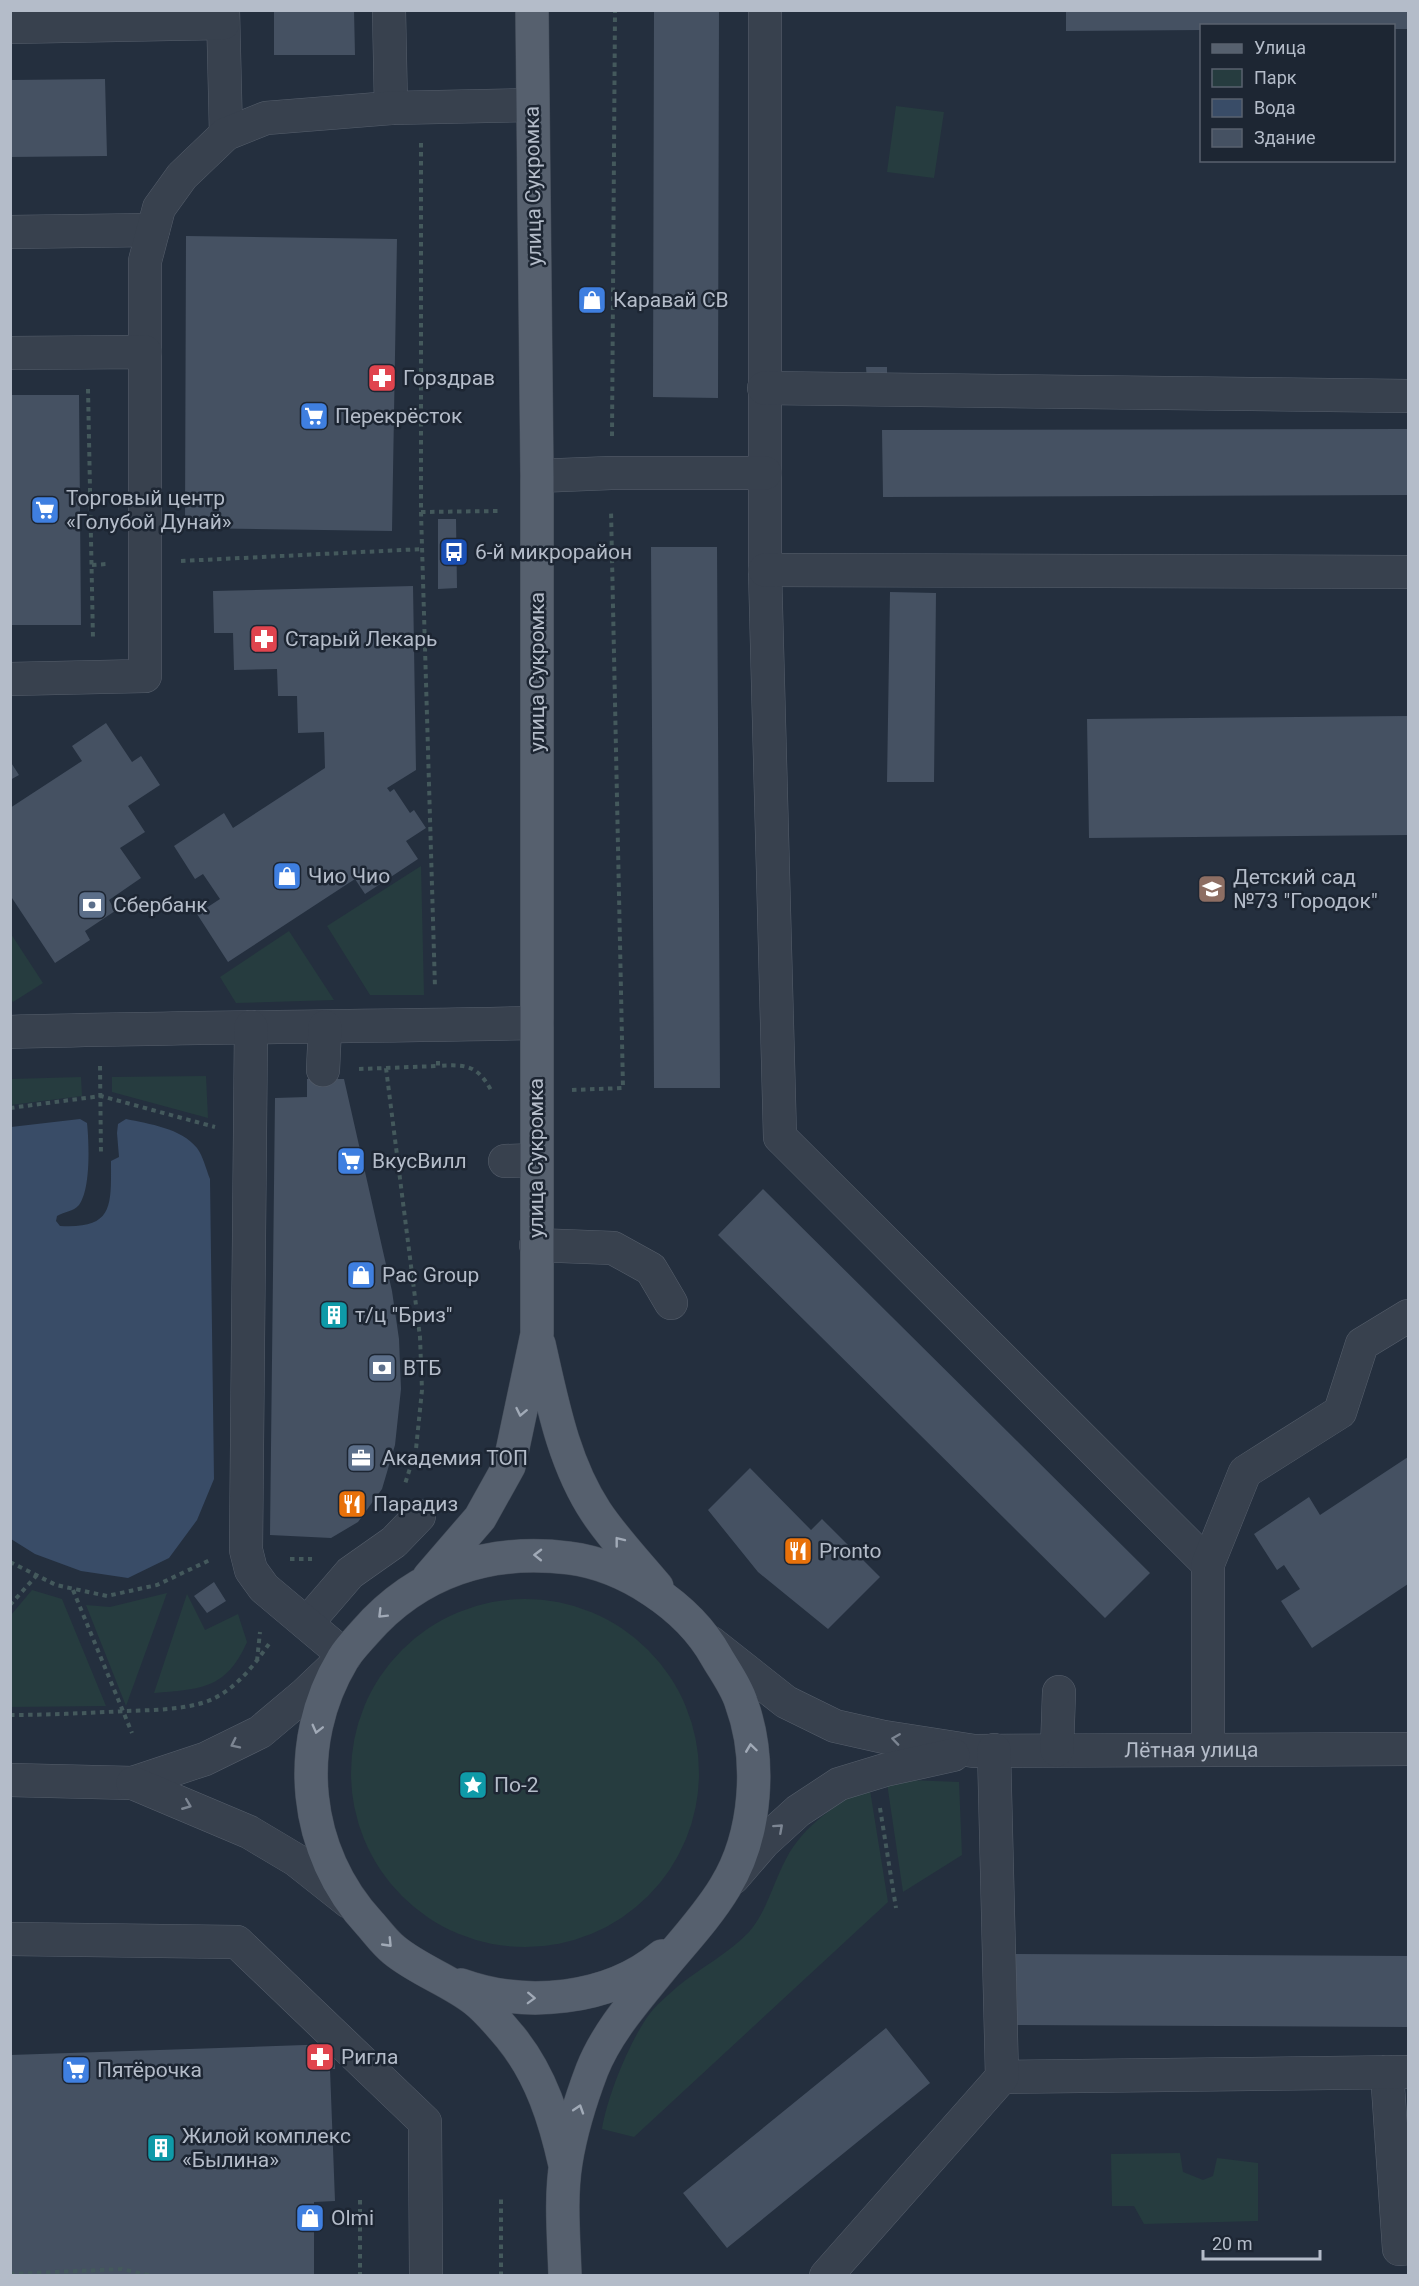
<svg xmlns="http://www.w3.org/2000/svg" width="1419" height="2286" font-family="Roboto,sans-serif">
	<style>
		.green { fill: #263c3f }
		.water { fill: #394c67 }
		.building { fill: #455162 }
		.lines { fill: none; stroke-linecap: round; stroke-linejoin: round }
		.minor-casing { stroke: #565f6c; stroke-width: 34 }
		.major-casing { stroke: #414a57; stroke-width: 34 }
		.path { stroke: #44595c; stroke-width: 4; stroke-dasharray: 4.5 4.5; stroke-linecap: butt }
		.minor { stroke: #38414e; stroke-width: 33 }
		.major { stroke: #56606e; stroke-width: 33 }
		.oneway { stroke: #a1aab7 }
		.oneway2 { stroke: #7c8592 }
		.labels { text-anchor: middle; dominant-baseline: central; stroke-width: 5; stroke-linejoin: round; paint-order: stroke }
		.street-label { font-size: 21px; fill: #b4bcc9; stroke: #1d2633 }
		.poi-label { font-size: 21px; fill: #b4bcc9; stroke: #1d2633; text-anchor: start }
	</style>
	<rect width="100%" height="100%" fill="#242f3e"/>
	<path class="green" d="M 896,106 L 944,112 L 934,178 L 887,172 Z
		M 421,866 L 424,995 L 370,995 L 327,926 Z
		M 289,931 L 334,1000 L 236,1003 L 220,977 Z
		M 11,934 L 43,983 L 13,1002 L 10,998 Z
		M 206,1076 L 208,1118 L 112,1092 L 112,1077 Z
		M 81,1077 L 82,1096 L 11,1105 L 11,1079 Z
		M 32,1590 L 62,1599 L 106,1706 L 11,1707 L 11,1615 Z
		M 167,1593 L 126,1706 L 86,1605 L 110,1607 Z
		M 187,1594 L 205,1630 L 238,1614 L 247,1642 C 226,1690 200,1689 154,1693 Z
		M351 1773a174 174 0 1 1 348 0a174 174 0 1 1-348 0Z
		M 909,1780 L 959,1782 L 962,1855 L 903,1892 L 887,1783 Z
		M 869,1784 L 888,1902 L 634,2137 L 602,2129 C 607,2097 629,2043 648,2016 C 655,2006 667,1996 677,1987 C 700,1968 728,1954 749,1932 C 767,1911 773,1883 786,1859 C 804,1824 837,1805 869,1784 Z
		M 1180,2153 L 1183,2172 L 1203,2180 L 1213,2176 L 1217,2158 L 1258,2163 L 1258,2221 L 1144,2224 L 1134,2206 L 1112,2206 L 1111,2154 Z"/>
	<path class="water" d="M 80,1119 L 87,1123 C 89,1142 91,1189 79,1205 C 73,1212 65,1211 57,1216 L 56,1221 L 60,1226 C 114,1229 111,1206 111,1161 L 119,1157 L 117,1133 L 118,1124 L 126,1119 C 149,1124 181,1128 197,1148 C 203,1156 206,1169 210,1179 L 214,1479 L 197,1520 L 169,1558 L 128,1578 L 81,1571 L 35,1554 L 11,1539 L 11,1127 Z"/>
	<path class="building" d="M 274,10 L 354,10 L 355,55 L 274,55 Z
		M 654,10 L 719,10 L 718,398 L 653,397 Z
		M 1066,10 L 1408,10 L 1408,29 L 1394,29 L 1394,26 L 1202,26 L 1202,30 L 1066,31 Z
		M 105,79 L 107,156 L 10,157 L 10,80 Z
		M 186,236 L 397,239 L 392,531 L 185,528 Z
		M 866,367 L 887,367 L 887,381 L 867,381 Z
		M 10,395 L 79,395 L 81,625 L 10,625 Z
		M 1408,429 L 1408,495 L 883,497 L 882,430 Z
		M 438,519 L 456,519 L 457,588 L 438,589 Z
		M 651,547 L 717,547 L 720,1088 L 654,1088 Z
		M 413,586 L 416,770 L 387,788 L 390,792 L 394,789 L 410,813 L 414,810 L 426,828 L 406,841 L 418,859 L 365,894 L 355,879 L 228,962 L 197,914 L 220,899 L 203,874 L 195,879 L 174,846 L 224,813 L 233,828 L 325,768 L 324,732 L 298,733 L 297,696 L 278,696 L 277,669 L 234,670 L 233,633 L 214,633 L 213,591 Z
		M 890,592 L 936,593 L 934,782 L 887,782 Z
		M 1408,716 L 1408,835 L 1089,838 L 1087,719 Z
		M 106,723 L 132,762 L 141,756 L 160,785 L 128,806 L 145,832 L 120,848 L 141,878 L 109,900 L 115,911 L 85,931 L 90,940 L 55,963 L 10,895 L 10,808 L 82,761 L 72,746 Z
		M 10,761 L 19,775 L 10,780 Z
		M 307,1079 L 344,1079 L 392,1291 L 399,1339 L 401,1389 L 395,1445 L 382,1489 L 358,1522 L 331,1538 L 270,1535 L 275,1098 L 307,1097 Z
		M 763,1189 L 1150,1573 L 1105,1618 L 718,1235 Z
		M 1408,1457 L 1408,1584 L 1312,1648 L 1281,1601 L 1300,1589 L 1284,1565 L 1277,1570 L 1254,1534 L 1309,1497 L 1320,1515 Z
		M 750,1468 L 811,1530 L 822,1519 L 880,1577 L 828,1629 L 758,1572 L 708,1510 Z
		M 214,1582 L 226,1601 L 207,1613 L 194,1596 Z
		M 1013,1954 L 1408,1956 L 1408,2027 L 1013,2025 Z
		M 886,2028 L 930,2083 L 727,2248 L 683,2193 Z
		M 334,2044 L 335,2069 L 330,2069 L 335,2201 L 314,2202 L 314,2276 L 10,2276 L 10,2055 Z"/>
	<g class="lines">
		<g class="minor-casing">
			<g id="minor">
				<path d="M 223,10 L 226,134"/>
				<path d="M 389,10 L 391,108"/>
				<path d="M 765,10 L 765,570 L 780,1137 L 1208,1564"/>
				<path d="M 10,27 L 223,23"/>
				<path d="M 10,232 L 153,230"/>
				<path d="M 145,352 L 145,261 L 159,208 L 182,176 L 226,134 L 266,118 L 391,108 L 532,105"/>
				<path d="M 10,353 L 145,352 L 145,676 L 10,679"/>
				<path d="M 764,388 L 1408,396"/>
				<path d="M 537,476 L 611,473 L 765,473"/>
				<path d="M 765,570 L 1408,572"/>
				<path d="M 10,1032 C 186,1027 361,1027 537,1023"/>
				<path d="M 323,1070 L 325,1027"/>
				<path d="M 505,1161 L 536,1160"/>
				<path d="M 536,1245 L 613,1248 L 651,1269 L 671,1303"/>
				<path d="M 307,1623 L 350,1573 L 394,1542 L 419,1516"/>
				<path id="s1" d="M 710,1642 L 786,1702 L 835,1726 L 884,1737 L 974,1751 L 1408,1749"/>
				<path d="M 1208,1749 L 1208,1564 L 1245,1472 L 1340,1412 L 1362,1344 L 1408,1316"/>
				<path d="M 1057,1750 L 1059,1692"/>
				<path d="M 10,1780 L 133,1783 L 205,1759 L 260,1732 L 304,1695 L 345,1656 L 264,1588 L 251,1570 L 246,1550 L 251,1027"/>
				<path d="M 133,1783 L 249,1832 L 296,1860 L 349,1902"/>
				<path d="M 733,1878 L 764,1842 L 798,1811 L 839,1784 L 885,1770 L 953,1755"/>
				<path d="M 10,1939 L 237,1942 L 425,2122 L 426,2276"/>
				<path d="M 1387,2072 L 1399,2249 L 1408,2248"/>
				<path d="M 1002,2077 L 1408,2072"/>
				<path d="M 826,2276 L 1002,2077 L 994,1750"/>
			</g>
		</g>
		<g class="major-casing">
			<path id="major" d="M 539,1344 C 552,1401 563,1462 596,1512 C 614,1539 637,1563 657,1587
				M 429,1577 L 480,1518 L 509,1466 L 537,1334 L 537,476 L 532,10
				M 461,1985 C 525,2008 608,2001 662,1956
				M 565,2276 C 564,2239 560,2199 566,2162 C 571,2131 581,2099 592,2070 C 607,2032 635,2001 660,1970 C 682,1943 707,1917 725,1887 C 757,1835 762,1759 741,1702 C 736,1686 724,1670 716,1656 C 688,1606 625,1565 569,1558 C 490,1548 418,1571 365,1632 C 358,1640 349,1649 343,1659 C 292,1744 303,1852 370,1924 C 378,1933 385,1943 394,1950 C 418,1970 451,1981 475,2000 C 488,2010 501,2026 511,2038 C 541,2075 555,2120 565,2165"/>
		</g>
		<path class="path" d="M 421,143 L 421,512 L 435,988
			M 88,389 L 93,639
			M 612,436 L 615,10
			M 421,512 L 500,511
			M 181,561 L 423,549
			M 92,565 L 107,564
			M 438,1061 L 438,1066 C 466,1064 478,1065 492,1092
			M 100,1066 L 101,1155
			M 386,1068 L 420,1337 L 422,1390 L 416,1449 L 405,1484
			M 359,1069 L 438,1066
			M 572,1090 L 623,1088 L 611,510
			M 10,1108 L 101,1096 L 215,1127
			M 290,1559 L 312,1559
			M 10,1562 L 56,1585 L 107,1596 L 157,1585 L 212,1559
			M 73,1590 L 132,1733
			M 10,1605 L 37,1575
			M 257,1661 L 260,1632
			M 10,1715 C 49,1715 87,1713 126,1711 C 153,1710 183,1710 208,1701 C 236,1690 255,1664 271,1641
			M 880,1808 L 896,1908
			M 360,2200 L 360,2276
			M 10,2274 L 122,2269 L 152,2276
			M 501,2276 L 501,2199"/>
		<use href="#minor" class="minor"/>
		<use href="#major" class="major"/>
	</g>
	<defs><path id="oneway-chevron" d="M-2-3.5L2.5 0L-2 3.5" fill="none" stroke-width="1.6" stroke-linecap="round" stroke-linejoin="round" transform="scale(1.5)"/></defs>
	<g class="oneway">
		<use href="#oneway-chevron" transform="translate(521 1412) rotate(102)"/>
		<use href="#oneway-chevron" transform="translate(619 1541) rotate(-128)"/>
		<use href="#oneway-chevron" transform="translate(538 1555) rotate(-179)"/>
		<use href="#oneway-chevron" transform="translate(382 1614) rotate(135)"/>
		<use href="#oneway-chevron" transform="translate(317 1729) rotate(104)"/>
		<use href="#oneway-chevron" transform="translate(751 1748) rotate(-98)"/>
		<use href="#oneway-chevron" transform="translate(388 1943) rotate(46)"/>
		<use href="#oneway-chevron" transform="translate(531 1998) rotate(2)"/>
		<use href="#oneway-chevron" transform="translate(579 2109) rotate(-72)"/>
	</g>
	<g class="oneway2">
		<use href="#oneway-chevron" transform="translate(896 1739) rotate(-172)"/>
		<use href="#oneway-chevron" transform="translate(235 1744) rotate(154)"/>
		<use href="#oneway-chevron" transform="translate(187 1805) rotate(22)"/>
		<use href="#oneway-chevron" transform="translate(779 1828) rotate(-42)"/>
	</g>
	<defs>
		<g id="shop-square" transform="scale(1.5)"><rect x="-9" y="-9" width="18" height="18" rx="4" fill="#3f7fe0" stroke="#1d2633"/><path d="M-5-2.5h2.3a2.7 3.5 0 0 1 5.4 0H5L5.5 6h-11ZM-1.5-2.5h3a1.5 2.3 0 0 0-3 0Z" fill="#fff"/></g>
		<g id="pharmacy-square" transform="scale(1.5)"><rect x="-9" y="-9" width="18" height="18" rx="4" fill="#e0444e" stroke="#1d2633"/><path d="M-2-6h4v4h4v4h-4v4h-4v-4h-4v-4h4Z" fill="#fff"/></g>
		<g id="supermarket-square" transform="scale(1.5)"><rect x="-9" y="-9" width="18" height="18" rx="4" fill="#3f7fe0" stroke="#1d2633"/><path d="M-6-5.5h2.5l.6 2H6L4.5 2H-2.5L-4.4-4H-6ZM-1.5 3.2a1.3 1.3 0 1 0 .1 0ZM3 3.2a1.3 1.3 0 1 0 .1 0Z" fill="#fff"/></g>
		<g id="bus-square" transform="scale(1.5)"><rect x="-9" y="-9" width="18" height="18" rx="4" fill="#1a4fb4" stroke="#1d2633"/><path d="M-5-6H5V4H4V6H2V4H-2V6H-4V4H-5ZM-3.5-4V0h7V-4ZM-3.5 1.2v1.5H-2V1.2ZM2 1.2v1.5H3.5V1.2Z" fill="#fff"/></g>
		<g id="school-square" transform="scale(1.5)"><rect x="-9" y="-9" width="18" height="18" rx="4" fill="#8d6e63" stroke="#1d2633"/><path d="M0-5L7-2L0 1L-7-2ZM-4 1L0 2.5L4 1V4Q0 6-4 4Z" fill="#fff"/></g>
		<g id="bank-square" transform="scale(1.5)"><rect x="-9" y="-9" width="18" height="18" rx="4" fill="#5c6f8a" stroke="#1d2633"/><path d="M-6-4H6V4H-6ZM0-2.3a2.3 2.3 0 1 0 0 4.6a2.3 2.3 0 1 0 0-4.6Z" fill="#fff"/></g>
		<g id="building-square" transform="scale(1.5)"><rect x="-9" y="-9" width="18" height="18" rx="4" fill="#0f9aa8" stroke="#1d2633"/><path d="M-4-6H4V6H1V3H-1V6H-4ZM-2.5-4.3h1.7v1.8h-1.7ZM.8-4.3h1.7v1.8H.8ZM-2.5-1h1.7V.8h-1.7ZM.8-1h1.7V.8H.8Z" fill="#fff"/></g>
		<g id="office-square" transform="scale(1.5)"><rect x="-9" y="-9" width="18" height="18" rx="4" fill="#5c6f8a" stroke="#1d2633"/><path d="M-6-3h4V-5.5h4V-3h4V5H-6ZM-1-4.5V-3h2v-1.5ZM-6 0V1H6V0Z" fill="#fff"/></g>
		<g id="restaurant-square" transform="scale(1.5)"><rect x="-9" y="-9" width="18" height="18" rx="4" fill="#e8710a" stroke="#1d2633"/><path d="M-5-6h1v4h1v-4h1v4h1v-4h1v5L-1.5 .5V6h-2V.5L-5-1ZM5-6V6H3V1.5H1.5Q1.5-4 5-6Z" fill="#fff"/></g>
		<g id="sight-square" transform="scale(1.5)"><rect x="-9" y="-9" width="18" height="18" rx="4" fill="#0f9aa8" stroke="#1d2633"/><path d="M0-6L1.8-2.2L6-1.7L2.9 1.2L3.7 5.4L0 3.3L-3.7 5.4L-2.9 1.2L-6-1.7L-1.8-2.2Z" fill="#fff"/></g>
	</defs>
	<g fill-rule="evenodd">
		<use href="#shop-square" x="592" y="300"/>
		<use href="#pharmacy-square" x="382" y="378"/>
		<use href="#supermarket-square" x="314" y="416"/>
		<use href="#supermarket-square" x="45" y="510"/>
		<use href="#bus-square" x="454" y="552"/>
		<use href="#pharmacy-square" x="264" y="639"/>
		<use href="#shop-square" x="287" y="876"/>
		<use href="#school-square" x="1212" y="889"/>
		<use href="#bank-square" x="92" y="905"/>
		<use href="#supermarket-square" x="351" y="1161"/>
		<use href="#shop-square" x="361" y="1275"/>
		<use href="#building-square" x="334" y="1315"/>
		<use href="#bank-square" x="382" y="1368"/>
		<use href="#office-square" x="361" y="1458"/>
		<use href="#restaurant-square" x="352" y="1504"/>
		<use href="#restaurant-square" x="798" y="1551"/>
		<use href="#sight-square" x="473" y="1785"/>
		<use href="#pharmacy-square" x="320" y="2057"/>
		<use href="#supermarket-square" x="76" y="2070"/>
		<use href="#building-square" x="161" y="2148"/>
		<use href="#shop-square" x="310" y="2218"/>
	</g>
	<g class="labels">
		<g class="street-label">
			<text transform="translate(533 186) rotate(-91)">улица Сукромка</text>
			<text transform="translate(537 672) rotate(-90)">улица Сукромка</text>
			<text transform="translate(536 1158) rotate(-90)">улица Сукромка</text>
			<text stroke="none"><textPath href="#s1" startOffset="510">Лётная улица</textPath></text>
		</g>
		<g class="poi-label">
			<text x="613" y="300">Каравай СВ</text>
			<text x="403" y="378">Горздрав</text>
			<text x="335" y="416">Перекрёсток</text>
			<text x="66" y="498">Торговый центр<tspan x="66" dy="24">«Голубой Дунай»</tspan></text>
			<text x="475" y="552">6-й микрорайон</text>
			<text x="285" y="639">Старый Лекарь</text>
			<text x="308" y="876">Чио Чио</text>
			<text x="1233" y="877">Детский сад<tspan x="1233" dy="24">№73 "Городок"</tspan></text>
			<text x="113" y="905">Сбербанк</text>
			<text x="372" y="1161">ВкусВилл</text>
			<text x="382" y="1275">Pac Group</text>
			<text x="355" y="1315">т/ц "Бриз"</text>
			<text x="403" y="1368">ВТБ</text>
			<text x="382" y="1458">Академия ТОП</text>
			<text x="373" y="1504">Парадиз</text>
			<text x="819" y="1551">Pronto</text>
			<text x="494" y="1785">По-2</text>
			<text x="341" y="2057">Ригла</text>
			<text x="97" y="2070">Пятёрочка</text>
			<text x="182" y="2136">Жилой комплекс<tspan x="182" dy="24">«Былина»</tspan></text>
			<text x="331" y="2218">Olmi</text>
		</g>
	</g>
	<rect width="1419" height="2286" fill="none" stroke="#b4bcc9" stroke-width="24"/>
	<rect x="1200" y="24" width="195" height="138" fill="#1d2633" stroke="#59626f" stroke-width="1.5"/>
	<rect x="1212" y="44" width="30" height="9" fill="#56606e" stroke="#59626f" stroke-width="1.5"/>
	<text x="1254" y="54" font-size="18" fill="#b4bcc9">Улица</text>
	<rect x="1212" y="69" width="30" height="18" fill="#263c3f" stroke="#59626f" stroke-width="1.5"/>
	<text x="1254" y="84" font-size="18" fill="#b4bcc9">Парк</text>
	<rect x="1212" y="99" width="30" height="18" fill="#394c67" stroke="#59626f" stroke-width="1.5"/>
	<text x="1254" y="114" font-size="18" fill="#b4bcc9">Вода</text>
	<rect x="1212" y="129" width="30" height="18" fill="#455162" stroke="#59626f" stroke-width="1.5"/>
	<text x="1254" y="144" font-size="18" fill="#b4bcc9">Здание</text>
	<path d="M1203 2250v9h117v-9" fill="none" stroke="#b4bcc9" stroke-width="3"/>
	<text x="1212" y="2250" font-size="18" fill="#b4bcc9" stroke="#1d2633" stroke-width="4.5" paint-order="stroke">20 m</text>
</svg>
